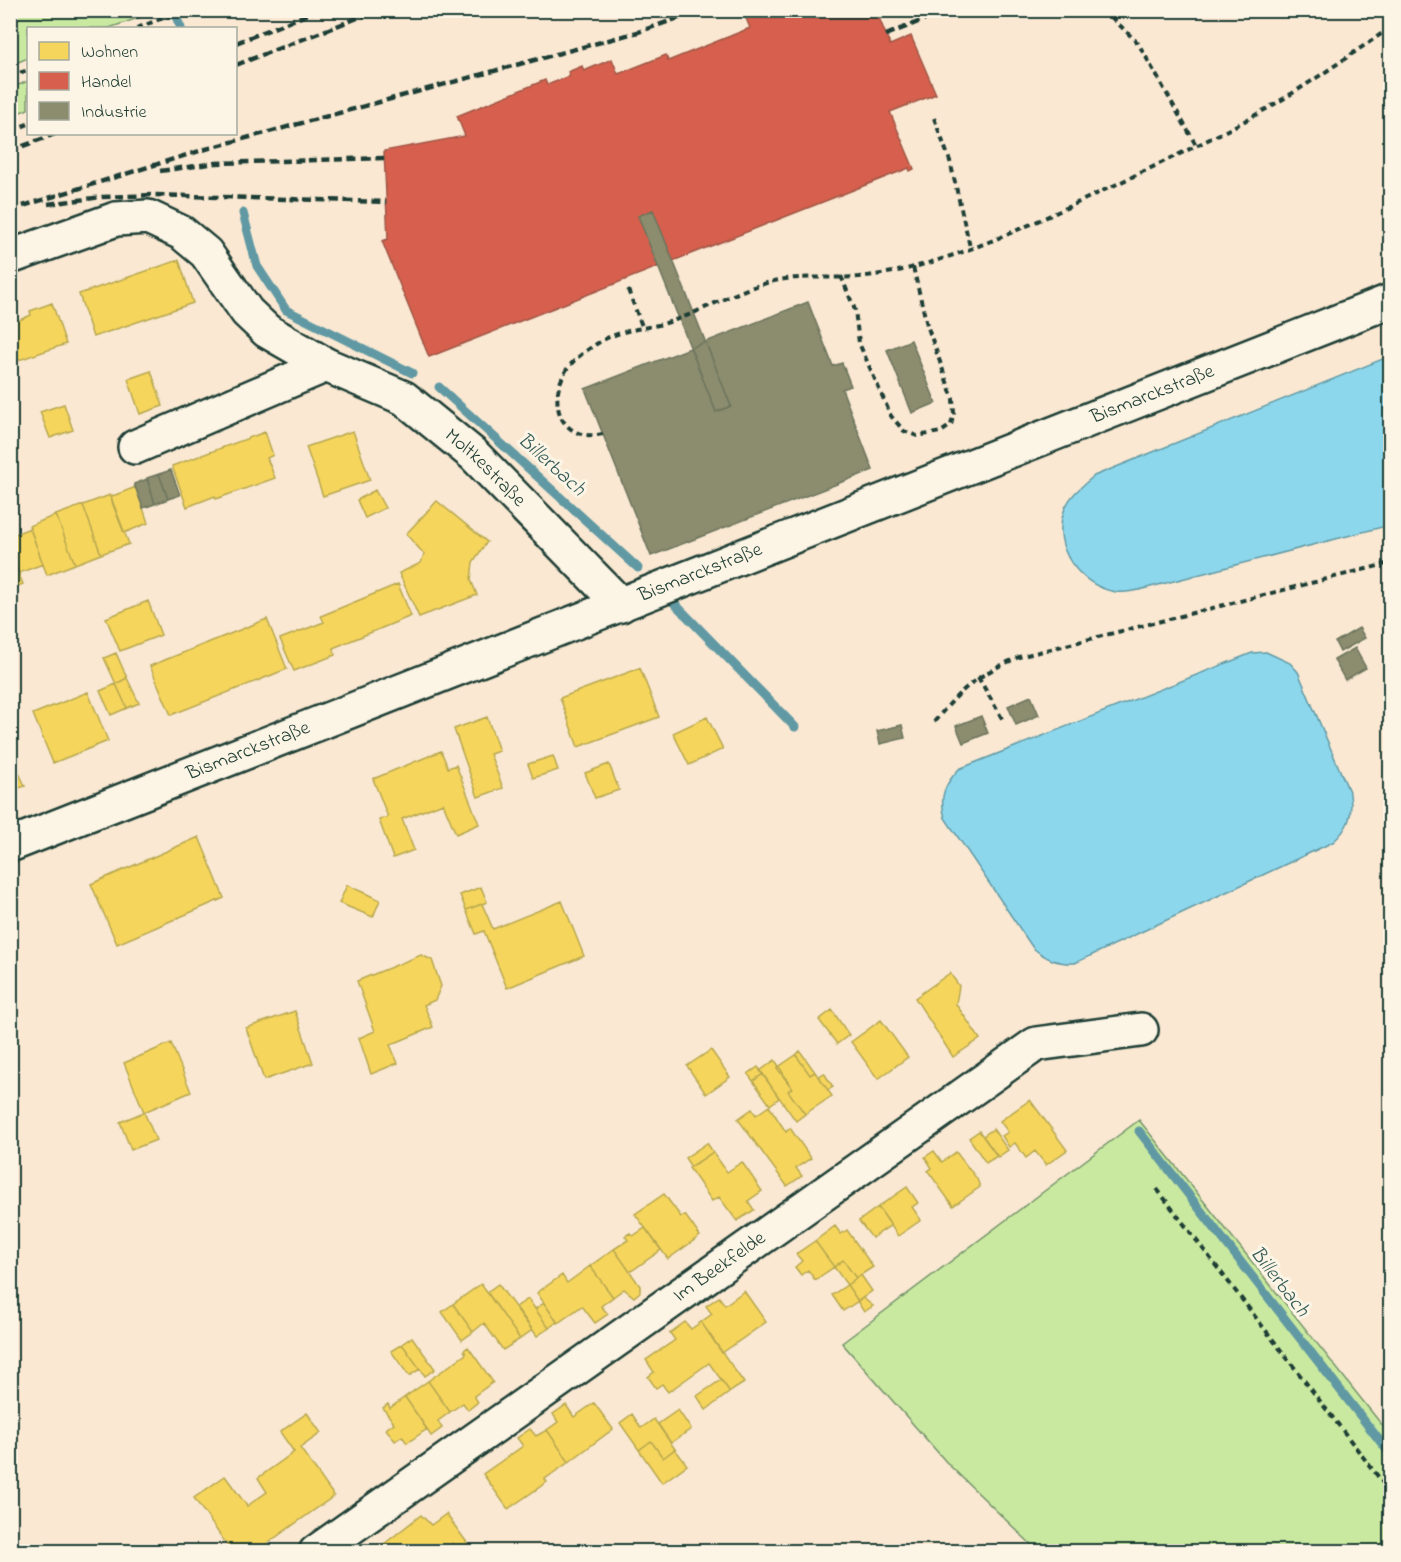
<svg xmlns="http://www.w3.org/2000/svg" width="1401" height="1562" font-family="'Indie Flower',sans-serif">
	<style>
		.green { fill: #cae9a0; stroke: #74936a; stroke-width: 1.5 }
		.water { fill: #8dd7ed; stroke: #6199a3; stroke-width: 1.5 }
		.homes { fill: #f6d55c; stroke: #b6a750; stroke-width: 1.5 }
		.shops { fill: #d6604d; stroke: #9f5646; stroke-width: 1.5 }
		.industry { fill: #8c8c6e; stroke: #6b745d; stroke-width: 1.5 }
		.lines { fill: none; stroke-linecap: round; stroke-linejoin: round }
		.stream { stroke: #6199a3; stroke-width: 9 }
		.minor-casing { stroke: #1f3d34; stroke-width: 38 }
		.path { stroke: #1f3d34; stroke-width: 4; stroke-dasharray: 6 4.5; stroke-linecap: butt }
		.minor { stroke: #fcf5e5; stroke-width: 33 }
		.rail { stroke: #1f3d34; stroke-width: 4.5; stroke-dasharray: 9 4.5; stroke-linecap: butt }
		.labels { text-anchor: middle; dominant-baseline: central; stroke-width: 6; stroke-linejoin: round; paint-order: stroke }
		.street-label { font-size: 20px; fill: #1f3d34; stroke: #fcf5e5 }
		.water-label { font-size: 21px; font-style: italic; fill: #355c59; stroke: #fcf5e5 }
	</style>
	<rect width="100%" height="100%" fill="#fae8d2"/>
	<filter id="ink" filterUnits="userSpaceOnUse"><feTurbulence type="fractalNoise" baseFrequency=".0167" numOctaves="2"/><feDisplacementMap in="SourceGraphic" scale="12" xChannelSelector="R" yChannelSelector="G"/><feConvolveMatrix kernelMatrix="1 2 1 2 8 2 1 2 1" color-interpolation-filters="sRGB"/></filter>
	<g filter="url(#ink)">
		<path class="green" d="M 11,10 L 159,10 L 159,11 L 109,28 L 28,28 L 28,58 L 11,65 Z
			M 28,81 L 28,109 L 11,116 L 11,88 Z
			M 1139,1120 L 1390,1435 L 1390,1551 L 1038,1551 L 948,1464 L 842,1343 Z"/>
		<path class="water" d="M 1390,356 L 1390,525 L 1139,590 C 1132,591 1123,593 1116,592 C 1080,586 1051,548 1064,511 C 1069,496 1082,486 1094,476 Z
			M 1266,652 L 1290,663 L 1298,672 L 1350,794 C 1353,815 1349,828 1333,842 L 1075,963 C 1058,964 1046,959 1033,948 L 945,818 C 939,797 944,785 959,769 L 1252,653 Z"/>
		<path class="homes" d="M 179,260 L 193,303 L 93,337 L 79,294 Z
			M 52,303 L 66,344 L 10,363 L 10,324 L 31,315 L 30,311 Z
			M 151,371 L 163,406 L 140,414 L 128,379 Z
			M 64,404 L 73,430 L 50,438 L 40,412 Z
			M 353,431 L 370,480 L 323,496 L 306,447 Z
			M 265,432 L 273,455 L 267,458 L 275,478 L 216,499 L 215,496 L 187,507 L 172,466 Z
			M 136,487 L 148,523 L 124,533 L 110,497 Z
			M 375,490 L 385,508 L 365,518 L 357,500 Z
			M 110,495 L 129,544 L 101,554 L 83,505 Z
			M 437,501 L 487,542 L 473,562 L 471,580 L 477,595 L 419,617 L 399,573 L 421,563 L 424,554 L 406,534 Z
			M 83,505 L 101,554 L 75,564 L 56,515 Z
			M 56,515 L 75,564 L 47,575 L 29,526 Z
			M 30,528 L 43,564 L 19,573 L 10,552 L 10,536 Z
			M 10,552 L 23,584 L 10,589 Z
			M 398,584 L 411,616 L 333,648 L 335,655 L 294,671 L 280,639 L 324,622 L 321,616 Z
			M 148,601 L 161,635 L 120,651 L 106,618 Z
			M 267,619 L 287,669 L 171,715 L 150,666 Z
			M 116,653 L 127,678 L 116,684 L 104,658 Z
			M 640,668 L 659,717 L 578,747 L 560,698 Z
			M 127,678 L 139,703 L 127,708 L 116,684 Z
			M 116,684 L 127,708 L 111,715 L 100,691 Z
			M 88,692 L 108,741 L 53,763 L 33,714 Z
			M 487,717 L 499,751 L 490,754 L 503,788 L 478,797 L 454,729 Z
			M 707,717 L 723,749 L 689,765 L 673,733 Z
			M 441,751 L 448,768 L 456,765 L 479,824 L 456,834 L 443,803 L 402,819 L 414,850 L 393,858 L 379,820 L 388,817 L 373,779 Z
			M 10,753 L 25,786 L 10,791 Z
			M 553,756 L 558,770 L 533,778 L 528,764 Z
			M 609,764 L 619,790 L 595,798 L 585,773 Z
			M 199,837 L 224,898 L 117,944 L 91,884 Z
			M 347,885 L 380,900 L 373,917 L 339,903 Z
			M 481,887 L 487,902 L 466,910 L 460,895 Z
			M 562,901 L 584,956 L 507,988 L 484,931 L 476,934 L 466,910 L 482,904 L 493,929 Z
			M 421,955 L 432,960 L 441,986 L 435,1000 L 424,1005 L 433,1027 L 390,1045 L 398,1063 L 371,1074 L 359,1038 L 375,1031 L 357,981 Z
			M 950,973 L 959,986 L 956,1004 L 980,1039 L 953,1057 L 915,998 Z
			M 832,1010 L 849,1035 L 837,1044 L 819,1020 Z
			M 295,1011 L 313,1063 L 264,1080 L 246,1028 Z
			M 881,1020 L 908,1057 L 878,1079 L 851,1042 Z
			M 171,1043 L 191,1092 L 144,1112 L 124,1063 Z
			M 711,1050 L 730,1077 L 706,1094 L 687,1066 Z
			M 800,1051 L 815,1072 L 810,1075 L 796,1055 Z
			M 796,1055 L 810,1075 L 815,1072 L 832,1096 L 805,1114 L 788,1091 L 792,1088 L 777,1068 Z
			M 775,1060 L 792,1088 L 788,1091 L 805,1114 L 796,1121 L 760,1071 Z
			M 758,1067 L 763,1074 L 753,1081 L 748,1074 Z
			M 824,1073 L 833,1087 L 828,1090 L 818,1077 Z
			M 763,1074 L 779,1098 L 770,1105 L 753,1081 Z
			M 1030,1100 L 1067,1150 L 1046,1165 L 1035,1151 L 1026,1158 L 1015,1143 L 1009,1147 L 1002,1136 L 1008,1132 L 1000,1121 Z
			M 769,1106 L 786,1132 L 790,1128 L 811,1158 L 796,1168 L 802,1176 L 787,1186 L 738,1119 L 752,1109 L 756,1115 Z
			M 144,1112 L 156,1140 L 131,1150 L 120,1122 Z
			M 993,1129 L 1008,1150 L 998,1157 L 983,1136 Z
			M 979,1131 L 997,1156 L 986,1163 L 969,1138 Z
			M 707,1143 L 713,1152 L 691,1167 L 685,1158 Z
			M 934,1151 L 942,1162 L 956,1152 L 977,1179 L 980,1187 L 953,1206 L 928,1171 L 932,1168 L 925,1157 Z
			M 713,1152 L 727,1172 L 742,1162 L 762,1191 L 748,1201 L 754,1210 L 737,1221 L 719,1197 L 712,1201 L 689,1168 Z
			M 907,1187 L 918,1203 L 912,1207 L 921,1220 L 898,1236 L 878,1207 Z
			M 664,1194 L 681,1217 L 685,1215 L 700,1236 L 668,1259 L 635,1214 Z
			M 878,1207 L 891,1225 L 872,1238 L 859,1221 Z
			M 835,1226 L 841,1234 L 847,1230 L 873,1267 L 856,1278 L 843,1260 L 834,1267 L 815,1241 Z
			M 645,1228 L 661,1250 L 630,1272 L 614,1249 L 628,1240 L 625,1236 L 630,1233 L 633,1236 Z
			M 815,1241 L 834,1267 L 815,1280 L 808,1270 L 801,1275 L 795,1267 L 802,1261 L 796,1254 Z
			M 614,1249 L 640,1286 L 640,1292 L 634,1297 L 624,1289 L 613,1297 L 590,1266 Z
			M 843,1260 L 856,1278 L 847,1285 L 834,1267 Z
			M 590,1266 L 613,1297 L 601,1306 L 608,1314 L 595,1323 L 582,1306 L 558,1323 L 537,1293 L 562,1275 L 567,1283 Z
			M 861,1275 L 872,1291 L 858,1301 L 847,1285 Z
			M 481,1284 L 520,1339 L 503,1350 L 484,1323 L 473,1332 L 453,1304 Z
			M 498,1284 L 532,1330 L 520,1339 L 487,1292 Z
			M 847,1285 L 858,1301 L 843,1311 L 832,1295 Z
			M 744,1291 L 766,1322 L 722,1353 L 701,1322 L 712,1314 L 706,1306 L 719,1297 L 725,1305 Z
			M 863,1298 L 873,1306 L 864,1312 L 857,1301 Z
			M 528,1299 L 549,1328 L 537,1336 L 516,1307 Z
			M 544,1303 L 557,1322 L 549,1328 L 535,1309 Z
			M 453,1304 L 473,1332 L 462,1340 L 442,1312 Z
			M 685,1322 L 691,1329 L 701,1322 L 744,1383 L 730,1392 L 709,1363 L 668,1392 L 662,1384 L 656,1388 L 648,1377 L 654,1372 L 646,1360 L 675,1340 L 670,1333 Z
			M 412,1337 L 435,1369 L 425,1376 L 402,1344 Z
			M 402,1344 L 420,1369 L 409,1376 L 391,1351 Z
			M 468,1347 L 493,1382 L 474,1396 L 478,1402 L 468,1410 L 463,1403 L 450,1412 L 428,1381 L 466,1354 L 464,1350 Z
			M 721,1380 L 730,1392 L 706,1410 L 697,1396 Z
			M 428,1381 L 450,1412 L 438,1421 L 442,1428 L 431,1436 L 405,1397 Z
			M 405,1397 L 427,1429 L 407,1443 L 402,1436 L 395,1441 L 386,1429 L 394,1423 L 383,1408 L 388,1404 L 390,1408 Z
			M 594,1403 L 613,1429 L 569,1462 L 547,1430 L 558,1422 L 553,1414 L 566,1405 L 574,1417 Z
			M 678,1410 L 691,1429 L 671,1443 L 658,1424 Z
			M 307,1413 L 321,1433 L 300,1448 L 334,1496 L 255,1552 L 232,1552 L 194,1498 L 225,1476 L 247,1506 L 267,1492 L 258,1478 L 294,1452 L 280,1432 Z
			M 632,1414 L 641,1428 L 654,1419 L 675,1449 L 663,1458 L 651,1441 L 639,1450 L 620,1423 Z
			M 530,1429 L 536,1436 L 547,1430 L 569,1462 L 545,1479 L 547,1482 L 508,1509 L 483,1474 L 523,1446 L 517,1438 Z
			M 651,1441 L 663,1458 L 675,1449 L 687,1465 L 662,1483 L 639,1450 Z
			M 446,1514 L 474,1552 L 459,1552 L 453,1543 L 442,1552 L 374,1552 L 421,1515 L 431,1525 Z"/>
		<path class="shops" d="M 760,10 L 781,10 L 783,15 L 794,10 L 876,10 L 890,45 L 911,36 L 936,94 L 890,112 L 914,169 L 910,171 L 909,168 L 429,357 L 382,241 L 388,239 L 384,151 L 465,136 L 457,116 L 545,80 L 547,85 L 570,76 L 568,72 L 582,66 L 584,71 L 612,59 L 618,74 L 666,55 L 668,61 L 750,28 L 745,16 Z"/>
		<path class="industry" d="M 653,210 L 731,406 L 716,412 L 638,216 Z
			M 808,302 L 833,366 L 842,363 L 851,386 L 842,389 L 873,470 L 651,556 L 585,389 Z
			M 911,340 L 936,403 L 912,413 L 887,350 Z
			M 171,470 L 180,495 L 168,499 L 159,474 Z
			M 159,474 L 168,499 L 155,504 L 147,478 Z
			M 147,479 L 155,504 L 143,508 L 134,484 Z
			M 1359,628 L 1365,638 L 1340,652 L 1335,642 Z
			M 1355,648 L 1366,668 L 1345,680 L 1334,660 Z
			M 1031,696 L 1039,715 L 1016,725 L 1008,706 Z
			M 981,716 L 988,733 L 963,743 L 956,726 Z
			M 902,725 L 905,738 L 880,744 L 877,731 Z"/>
		<g class="lines">
			<path class="stream" d="M 173,10 L 181,28
				M 243,213 L 257,266 L 286,310 L 412,373
				M 439,387 L 638,568
				M 674,603 L 795,727
				M 1139,1131 L 1390,1454"/>
			<g class="minor-casing">
				<g id="minor">
					<path id="s1" d="M 10,257 L 116,219 L 148,217 L 182,233 L 206,253 L 247,312 L 267,331 L 326,365 L 404,398 L 474,455 L 621,605"/>
					<path d="M 135,447 L 326,365"/>
					<path id="s2" d="M 10,845 L 1390,301"/>
					<path id="s3" d="M 316,1552 L 1036,1044 L 1141,1030"/>
				</g>
			</g>
			<path class="path" d="M 1104,10 L 1138,43 L 1196,145
				M 1113,17 L 1126,10
				M 137,28 L 184,10
				M 10,76 L 28,70
				M 934,118 L 950,161 L 970,247
				M 841,276 L 855,310 L 859,343 L 891,416 L 904,431 L 917,436 L 941,432 L 951,425 L 954,413 L 953,399 L 927,325 L 913,267
				M 628,290 L 642,326
				M 603,434 C 560,443 546,401 567,369 C 575,358 587,350 598,343 C 623,327 649,330 675,320 C 705,310 733,292 763,284 C 795,274 827,279 859,277 C 876,275 897,272 914,267 C 975,251 1034,223 1092,196 C 1148,169 1205,143 1259,113 C 1304,88 1347,57 1390,28
				M 978,677 L 1003,720
				M 934,722 C 963,687 977,675 1019,657 L 1390,563
				M 1157,1189 L 1390,1492"/>
			<use href="#minor" class="minor"/>
			<path class="rail" d="M 886,35 L 948,10
				M 236,43 L 318,10
				M 236,65 L 378,10
				M 10,131 L 28,124
				M 10,151 L 55,134
				M 160,171 L 216,163 L 384,158
				M 48,204 L 102,197 L 154,195 L 386,202
				M 10,210 L 206,149 L 638,32 L 702,10"/>
		</g>
	</g>
	<g class="labels">
		<g class="street-label">
			<text stroke="none"><textPath href="#s2" startOffset="1228">Bismarckstraße</textPath></text>
			<text stroke="none"><textPath href="#s1" startOffset="573">Moltkestraße</textPath></text>
			<text stroke="none"><textPath href="#s2" startOffset="742">Bismarckstraße</textPath></text>
			<text stroke="none"><textPath href="#s2" startOffset="256">Bismarckstraße</textPath></text>
			<text stroke="none"><textPath href="#s3" startOffset="494">Im Beekfelde</textPath></text>
		</g>
		<g class="water-label">
			<text transform="translate(551 465) rotate(42)">Billerbach</text>
			<text transform="translate(1279 1282) rotate(52)">Billerbach</text>
		</g>
	</g>
	<rect width="1401" height="1562" fill="none" stroke="#fcf5e5" stroke-width="36"/>
	<rect x="18" y="18" width="1365" height="1526" fill="none" stroke="#1f3d34" stroke-width="2" filter="url(#ink)"/>
	<rect x="27" y="27" width="210" height="108" fill="#fcf5e5" stroke="#a4ab9e" stroke-width="1.5"/>
	<rect x="39" y="42" width="30" height="18" fill="#f6d55c" stroke="#a4ab9e" stroke-width="1.5"/>
	<text x="81" y="57" font-size="18" fill="#1f3d34">Wohnen</text>
	<rect x="39" y="72" width="30" height="18" fill="#d6604d" stroke="#a4ab9e" stroke-width="1.5"/>
	<text x="81" y="87" font-size="18" fill="#1f3d34">Handel</text>
	<rect x="39" y="102" width="30" height="18" fill="#8c8c6e" stroke="#a4ab9e" stroke-width="1.5"/>
	<text x="81" y="117" font-size="18" fill="#1f3d34">Industrie</text>
</svg>
